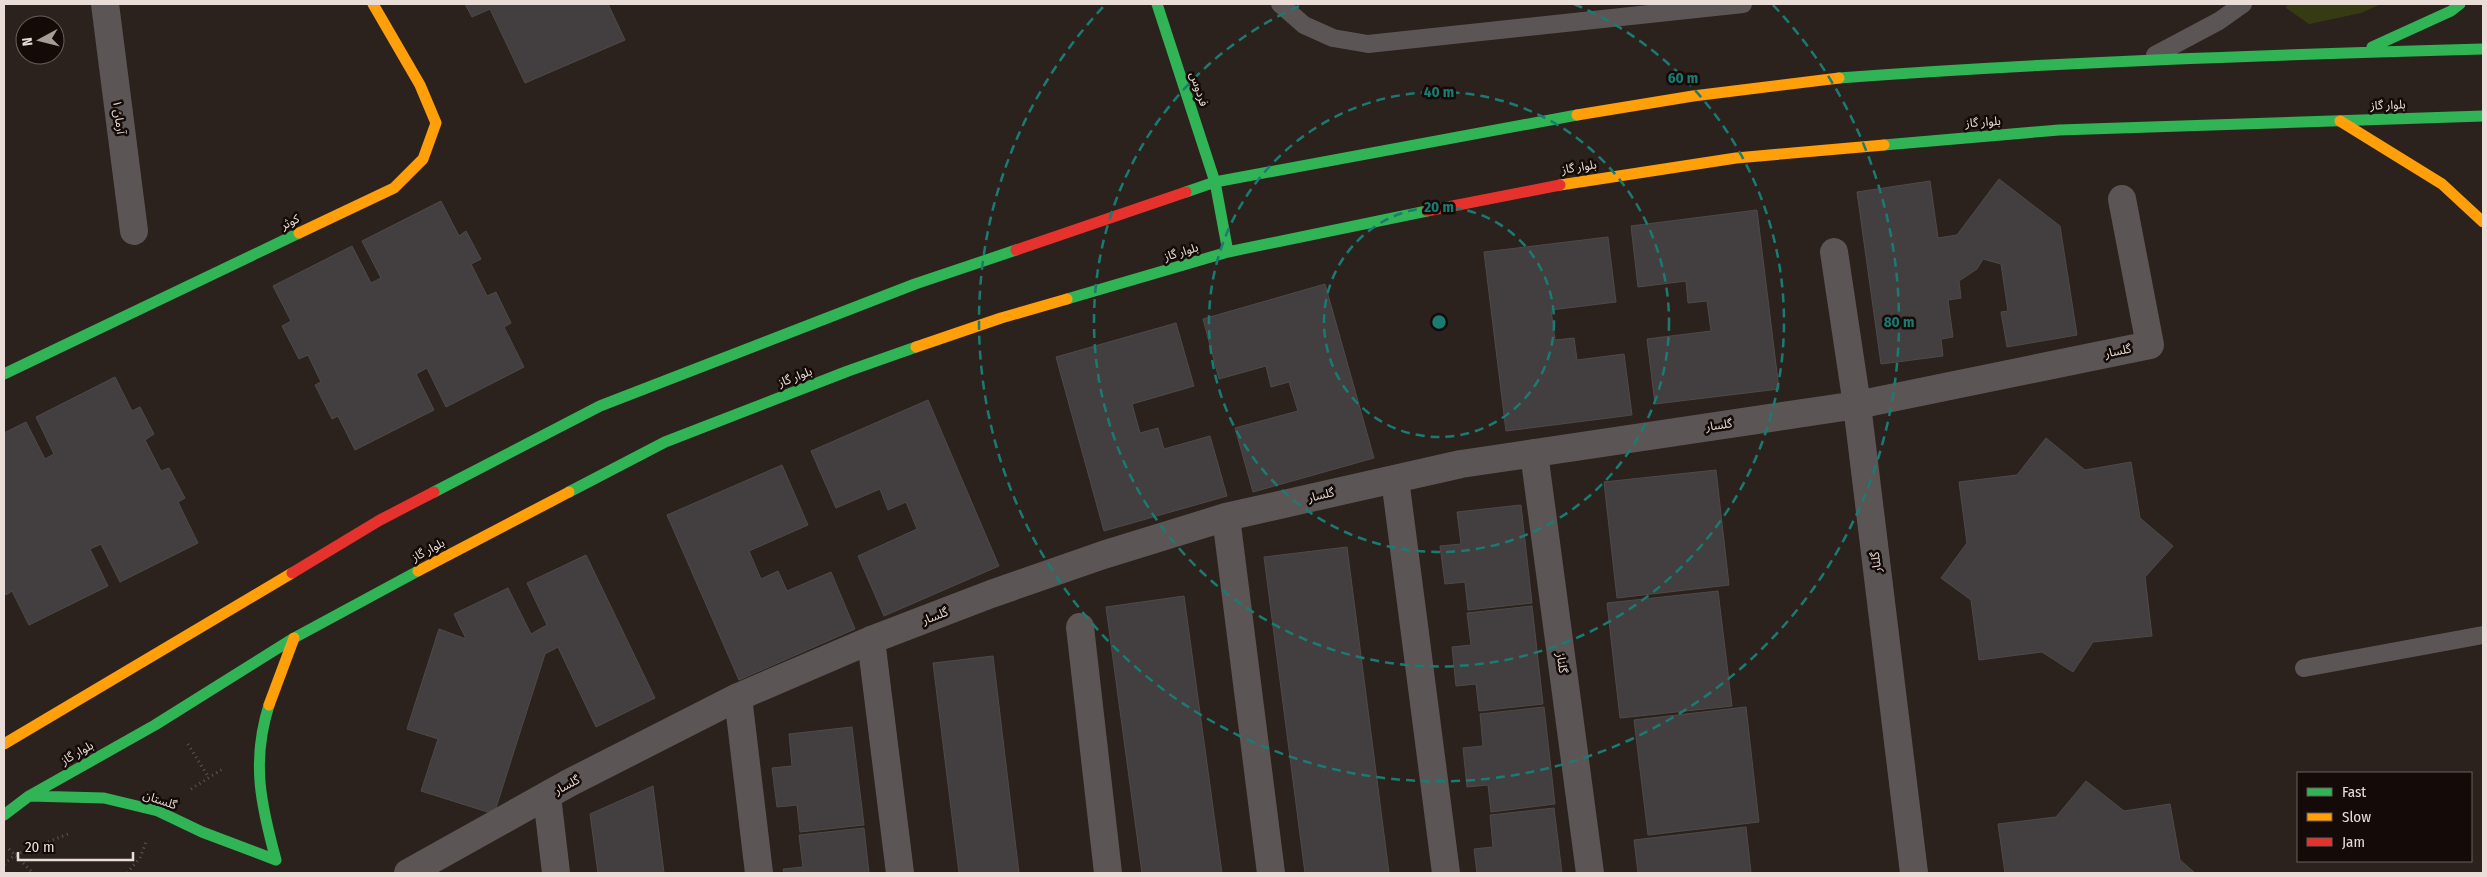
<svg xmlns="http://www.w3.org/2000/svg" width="2487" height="877" font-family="'Fira Sans Condensed','Noto Sans Arabic',sans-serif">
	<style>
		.green { fill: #363b14 }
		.building { fill: #433e3f; stroke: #4e4a4a }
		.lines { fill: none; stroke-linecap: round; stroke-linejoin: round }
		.path { stroke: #5b5655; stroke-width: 3; stroke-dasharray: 1 4; stroke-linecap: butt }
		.lane { stroke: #5b5655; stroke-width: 18 }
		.street { stroke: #5b5655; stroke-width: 28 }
		.fast { stroke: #30b455; stroke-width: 11 }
		.slow { stroke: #ff9f0a; stroke-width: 11 }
		.jam { stroke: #e5322d; stroke-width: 11 }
		.ring { fill: none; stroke: #1a7b73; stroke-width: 2.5; stroke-dasharray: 9 6 }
		.labels { text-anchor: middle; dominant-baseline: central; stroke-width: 5; stroke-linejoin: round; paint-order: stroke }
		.street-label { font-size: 12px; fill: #eaddd8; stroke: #140b08 }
		.centre { fill: #1a7b73; stroke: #140b08; stroke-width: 2.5 }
		.ring-label { font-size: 15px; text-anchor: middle; font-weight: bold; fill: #1a7b73; stroke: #140b08; stroke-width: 5; stroke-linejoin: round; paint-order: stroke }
	</style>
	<rect width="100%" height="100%" fill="#2c221d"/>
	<path class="green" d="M 2287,4 L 2381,4 L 2361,13 L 2309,24 L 2286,8 Z"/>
	<path class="building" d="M 465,4 L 608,4 L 625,40 L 525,83 L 490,9 L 472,17 Z
		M 1999,179 L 2060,226 L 2077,335 L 2007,347 L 2001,312 L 2008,311 L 2001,264 L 1983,259 L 1977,269 L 1959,281 L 1961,298 L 1948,300 L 1953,337 L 1941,339 L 1943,356 L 1881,364 L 1857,192 L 1930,181 L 1938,238 L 1957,235 Z
		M 441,201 L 459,236 L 466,231 L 481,259 L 471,264 L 487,296 L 496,292 L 511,323 L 504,327 L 524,367 L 446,407 L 427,368 L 416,374 L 434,410 L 355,450 L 338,416 L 332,419 L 315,385 L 321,382 L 308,355 L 299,359 L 282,326 L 291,321 L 273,286 L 352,246 L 371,283 L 381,278 L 362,241 Z
		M 1757,210 L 1779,389 L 1655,404 L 1647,339 L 1711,331 L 1707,301 L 1688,303 L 1686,281 L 1638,287 L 1631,226 Z
		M 1608,237 L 1616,302 L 1551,310 L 1555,340 L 1574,338 L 1577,360 L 1624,354 L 1632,415 L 1506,431 L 1484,252 Z
		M 1325,284 L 1374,458 L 1253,492 L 1235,428 L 1298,411 L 1289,382 L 1271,387 L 1266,366 L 1219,379 L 1203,319 Z
		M 1176,323 L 1194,386 L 1132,404 L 1140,433 L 1158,428 L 1164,449 L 1210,436 L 1227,496 L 1104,531 L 1056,357 Z
		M 115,377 L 132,411 L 140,407 L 154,434 L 145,440 L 161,471 L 169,468 L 185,498 L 178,502 L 198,543 L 120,582 L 101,544 L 90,549 L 108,586 L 29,625 L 12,591 L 6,595 L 4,590 L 4,433 L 26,422 L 45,459 L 54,454 L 36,417 Z
		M 928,400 L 999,566 L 884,616 L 858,556 L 917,529 L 906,502 L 888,510 L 880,489 L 836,508 L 811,451 Z
		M 2046,438 L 2085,470 L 2131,462 L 2140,518 L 2173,546 L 2145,577 L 2152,636 L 2093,642 L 2073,672 L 2042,652 L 1979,660 L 1971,600 L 1941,578 L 1967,543 L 1959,482 L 2017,475 Z
		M 782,465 L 808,525 L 749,551 L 761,579 L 778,571 L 787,591 L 831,572 L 855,629 L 739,680 L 667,515 Z
		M 1716,470 L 1729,585 L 1617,598 L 1604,482 Z
		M 1521,505 L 1532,603 L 1468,610 L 1465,582 L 1445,584 L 1440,546 L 1461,544 L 1457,512 Z
		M 1347,547 L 1389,873 L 1305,873 L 1264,557 Z
		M 586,555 L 655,698 L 596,727 L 558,647 L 545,654 L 494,814 L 421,791 L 438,739 L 407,729 L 439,629 L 466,639 L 454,614 L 508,588 L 531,634 L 547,625 L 527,583 Z
		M 1718,591 L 1732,706 L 1620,718 L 1607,603 Z
		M 1184,596 L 1222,873 L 1142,873 L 1106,607 Z
		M 1532,606 L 1543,704 L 1479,711 L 1476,684 L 1456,686 L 1452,647 L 1471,645 L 1467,613 Z
		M 993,656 L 1019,873 L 959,873 L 933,663 Z
		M 1544,707 L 1555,804 L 1491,812 L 1488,785 L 1467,787 L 1463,748 L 1483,746 L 1480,714 Z
		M 1746,707 L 1759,822 L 1648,835 L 1634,720 Z
		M 852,727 L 864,825 L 800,832 L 797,805 L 777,807 L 772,768 L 792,766 L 789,734 Z
		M 2086,781 L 2124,811 L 2170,804 L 2180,860 L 2195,873 L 2005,873 L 1998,824 L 2056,817 Z
		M 653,786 L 664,873 L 598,873 L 590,814 Z
		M 1554,808 L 1562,873 L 1477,873 L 1474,849 L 1493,847 L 1490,815 Z
		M 1746,827 L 1751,873 L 1638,873 L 1634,840 Z
		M 864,828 L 869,873 L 784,873 L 783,869 L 803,867 L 799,835 Z"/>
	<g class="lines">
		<path class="path" d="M 188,744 L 209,778
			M 191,789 L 224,768
			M 9,849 L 33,873
			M 4,864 L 15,855 L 68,834
			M 127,873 L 140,858 L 146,842"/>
		<path class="lane" d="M 1280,4 L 1304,25 L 1333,38 L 1368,44 L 1743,4
			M 2155,55 L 2219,21 L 2243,4
			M 2304,668 L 2483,635"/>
		<path class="street" d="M 105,4 L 134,231
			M 1834,252 L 1857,405 L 1914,873
			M 1534,453 L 1590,873
			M 1395,479 L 1446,873
			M 1226,517 L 1271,873
			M 1080,627 L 1108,873
			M 871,640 L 900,873
			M 738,697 L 759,873
			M 547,796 L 556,873
			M 408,873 L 569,783 L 738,697 L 871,640 L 991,594 L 1103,555 L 1226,517 L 1461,464 L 1857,405 L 2150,345 L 2122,199"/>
		<path class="fast" d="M 1157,4 L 1215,182 L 1228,252
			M 2372,47 L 2451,11 L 2460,4
			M 1839,78 C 2054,62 2268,55 2483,49
			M 1884,145 L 2059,130 L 2483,116
			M 1186,192 L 1215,182 L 1577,115
			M 1067,299 L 1228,252 L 1427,211
			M 4,374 L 299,233
			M 434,492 L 600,406 L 915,284 L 1016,250
			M 569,492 L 665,442 L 848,371 L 916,347
			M 29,796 L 104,798 L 158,811 L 202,832 L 276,860 C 261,805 251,762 269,705
			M 4,815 L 29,796 L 155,725 L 294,638 L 418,571"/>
		<path class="slow" d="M 1577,115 L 1693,96 L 1839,78
			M 2340,121 L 2442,184 L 2483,222
			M 1560,185 L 1736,158 L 1884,145
			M 299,233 L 394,188 L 423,159 L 436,123 L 420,85 L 373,4
			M 916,347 L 1001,318 L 1067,299
			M 418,571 L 569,492
			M 269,705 L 294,638
			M 4,744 L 292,573"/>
		<path class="jam" d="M 1427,211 L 1560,185
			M 1016,250 L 1186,192
			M 292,573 L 380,520 L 434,492"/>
	</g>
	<g class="ring">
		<circle cx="1439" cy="322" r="115"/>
		<circle cx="1439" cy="322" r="230"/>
		<path d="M1574 4A345 345 0 1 1 1304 4"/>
		<path d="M1773 5A460 460 0 1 1 1105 5"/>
	</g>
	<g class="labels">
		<g class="street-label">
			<text transform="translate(1199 89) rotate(72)">فردوس</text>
			<text transform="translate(2388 105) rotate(-2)">بلوار گاز</text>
			<text transform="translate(119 117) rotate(83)">آرمان ۱</text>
			<text transform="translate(1983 122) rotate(-4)">بلوار گاز</text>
			<text transform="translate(1579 167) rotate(-9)">بلوار گاز</text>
			<text transform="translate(290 222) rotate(-26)">کوثر</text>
			<text transform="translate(1181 252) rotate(-17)">بلوار گاز</text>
			<text transform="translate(2118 351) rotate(-12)">گلسار</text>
			<text transform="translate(795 377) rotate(-21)">بلوار گاز</text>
			<text transform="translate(1719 425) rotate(-8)">گلسار</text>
			<text transform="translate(1321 495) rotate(-13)">گلسار</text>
			<text transform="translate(428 550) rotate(-28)">بلوار گاز</text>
			<text transform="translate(1876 562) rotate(-97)">گلنار</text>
			<text transform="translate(935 616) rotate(-21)">گلسار</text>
			<text transform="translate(1562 663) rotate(82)">گلناز</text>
			<text transform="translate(77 753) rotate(-30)">بلوار گاز</text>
			<text transform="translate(567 785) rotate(-28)">گلسار</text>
			<text transform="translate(160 800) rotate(19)">گلستان</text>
		</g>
	</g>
	<circle cx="1439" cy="322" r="8" class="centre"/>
	<g class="ring-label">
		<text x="1683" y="83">60 m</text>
		<text x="1439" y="97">40 m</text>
		<text x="1439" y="212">20 m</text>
		<text x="1899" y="327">80 m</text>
	</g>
	<rect width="2487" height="877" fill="none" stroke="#eaddd8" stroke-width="10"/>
	<rect x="2297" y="772" width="175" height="90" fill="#140b08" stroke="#6a5f5b"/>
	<rect x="2307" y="788" width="25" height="8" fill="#30b455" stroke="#6a5f5b"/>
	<text x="2342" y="797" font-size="15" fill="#eaddd8">Fast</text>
	<rect x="2307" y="813" width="25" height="8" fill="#ff9f0a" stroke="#6a5f5b"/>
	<text x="2342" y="822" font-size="15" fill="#eaddd8">Slow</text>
	<rect x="2307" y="838" width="25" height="8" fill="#e5322d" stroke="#6a5f5b"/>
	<text x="2342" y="847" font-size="15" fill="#eaddd8">Jam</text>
	<g transform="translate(40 40) rotate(263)"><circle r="24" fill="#140b08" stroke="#6a5f5b"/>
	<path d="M0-4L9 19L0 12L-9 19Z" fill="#a89c97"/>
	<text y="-8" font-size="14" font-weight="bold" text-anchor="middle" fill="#eaddd8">N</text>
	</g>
	<path d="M18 852v8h115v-8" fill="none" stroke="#eaddd8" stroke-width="2.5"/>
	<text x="25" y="852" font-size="15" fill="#eaddd8" stroke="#140b08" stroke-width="4" paint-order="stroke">20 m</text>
</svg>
